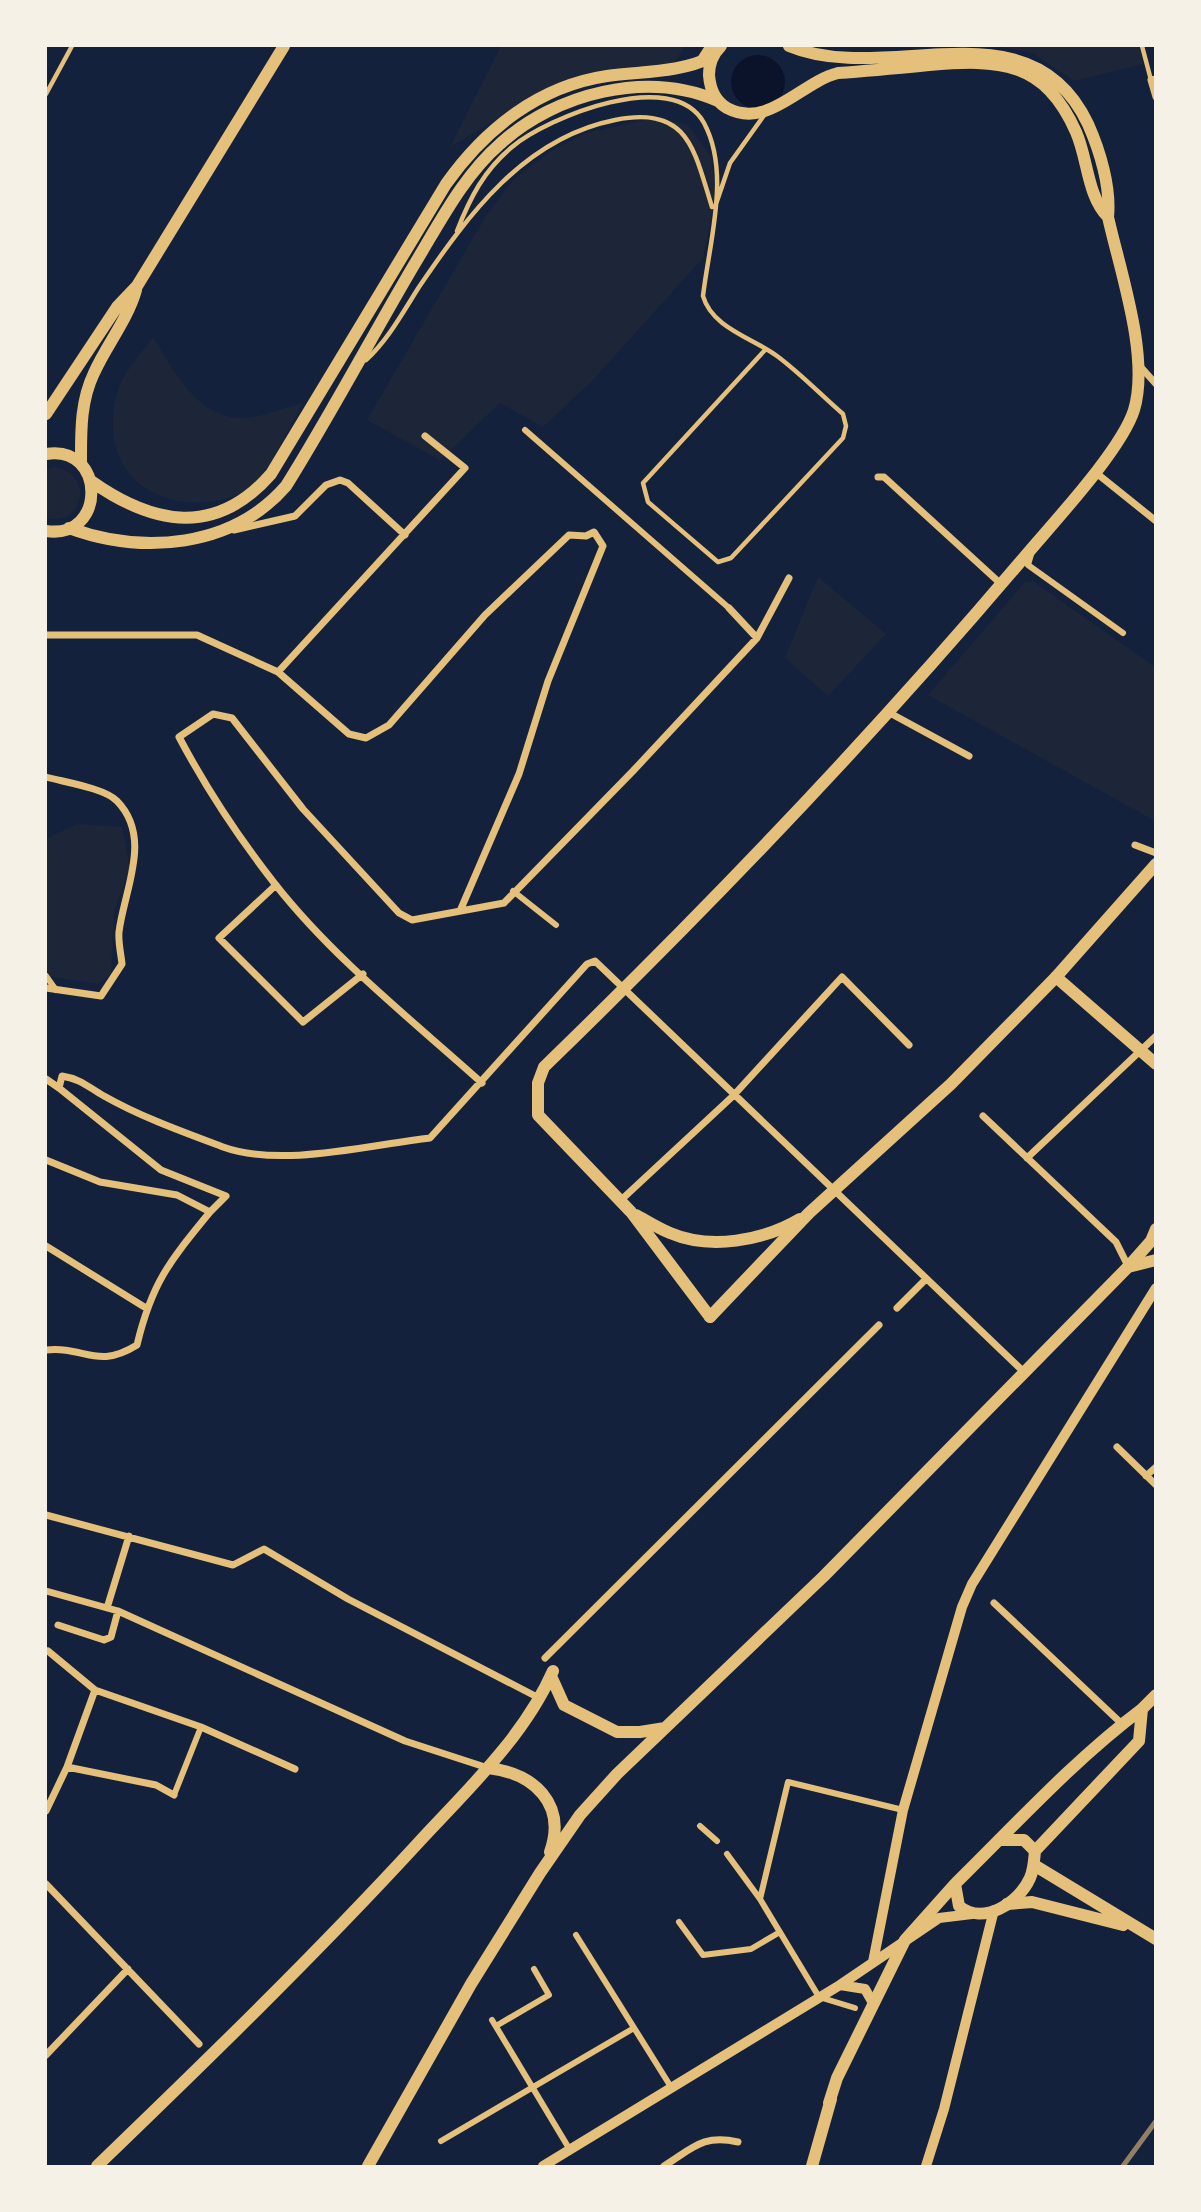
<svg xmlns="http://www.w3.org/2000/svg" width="1201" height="2212" font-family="Georgia,serif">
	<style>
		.green { fill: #1d2539 }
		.water { fill: #0b132b }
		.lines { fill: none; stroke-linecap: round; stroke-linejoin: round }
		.service { stroke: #e5c07b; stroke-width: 4.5 }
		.pedestrian { stroke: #e5c07b; stroke-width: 6 }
		.minor { stroke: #e5c07b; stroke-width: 7 }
		.tertiary { stroke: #e5c07b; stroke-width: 10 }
		.secondary { stroke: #e5c07b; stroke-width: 12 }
		.primary { stroke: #e5c07b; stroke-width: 12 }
		.rail { stroke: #918062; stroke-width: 5 }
	</style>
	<rect width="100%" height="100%" fill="#14213d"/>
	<path class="green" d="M 501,46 L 685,46 L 673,64 L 520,105 L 450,147 Z
		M 995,46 L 1139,46 L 1143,64 L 1074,81 L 1033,53 Z
		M 655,118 L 688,125 L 711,157 L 716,194 L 703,258 L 591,382 L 543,427 L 500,403 L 440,460 L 367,420 L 486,216 L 513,180 L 551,151 L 586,133 Z
		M 153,337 C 174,370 194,414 238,418 C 258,419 283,408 303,403 C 292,421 267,475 254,487 C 247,494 229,498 220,500 C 148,514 95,463 118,391 C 123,372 142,353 153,337 Z
		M 54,467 C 96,474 83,528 46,518 L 46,469 Z
		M 818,577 L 886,634 L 828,696 L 785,658 Z
		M 1025,582 L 1034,582 L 1155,667 L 1155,821 L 928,695 Z
		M 77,824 L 122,827 L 130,869 L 114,911 L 111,974 L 98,984 L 46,976 L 46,839 Z"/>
	<path class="water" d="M731 82a27 27 0 1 1 54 0a27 27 0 1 1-54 0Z"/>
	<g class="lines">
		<path class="service" d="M 1142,46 L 1151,80
			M 46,94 L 72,46
			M 716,204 L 730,163 L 765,114
			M 457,231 C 470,198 484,170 512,147 C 548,117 673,66 704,123 C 731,173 709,243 703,296 C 712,328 753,338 777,356 C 800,373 821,395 843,414 L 846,426 L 843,438 L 731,558 L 718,562 L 648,502 L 643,483 L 765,350
			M 366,360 C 388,340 403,312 419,287 C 468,215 524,138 615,120 C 689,105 694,150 712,207"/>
		<path class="pedestrian" d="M 525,430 L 729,608
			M 1032,551 L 1028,565 L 1123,633
			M 513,891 L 556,925
			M 46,976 L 56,990
			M 174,1795 L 201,1727
			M 700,1826 L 717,1841
			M 727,1854 L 760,1899 L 819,1997 L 855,2008
			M 760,1899 L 788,1782 L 903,1810
			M 679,1922 L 703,1955 L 751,1949 L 780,1932
			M 576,1935 L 671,2087
			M 492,2020 L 570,2150
			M 496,2026 L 549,1995 L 534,1969
			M 441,2141 L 634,2028"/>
		<path class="minor" d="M 700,60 L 709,46
			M 1156,79 L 1151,80 L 1156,97
			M 1138,364 L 1156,384
			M 1095,472 L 1156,521
			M 878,477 L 884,477 L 1001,584
			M 234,530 L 295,516 L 326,485 L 340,480 L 348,483 L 405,535
			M 729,608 L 757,638
			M 46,635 L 197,635 L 278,672 L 349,734 L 366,738 L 389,725 L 485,615 L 569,535 L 586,536 L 594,532 L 603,546 L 548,681 L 519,774 L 460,911
			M 278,672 L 465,468 L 425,436
			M 888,712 L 969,756
			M 46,777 C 64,782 104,788 117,801 C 153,838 124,890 119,932 C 118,942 121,954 122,964 L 101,996 L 46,988
			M 1135,845 L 1156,853
			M 276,885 L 219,938 L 303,1022 L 363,974
			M 46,1079 L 59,1088
			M 482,1083 C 412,1020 333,958 275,884 C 239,838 206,788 179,737 L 213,714 L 232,718 L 303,809 L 399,913 L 412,920 L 504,903 L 633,771 L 757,638 L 789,578
			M 983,1116 L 1116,1242 L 1128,1266
			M 1027,1158 L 1156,1036
			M 46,1160 L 100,1182 L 177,1195 L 210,1212 L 226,1196 L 161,1170 L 59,1088 L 62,1076 C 81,1079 88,1087 104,1096 C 141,1117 183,1132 223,1147 C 281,1168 368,1145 430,1138 L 587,964 L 595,961 L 1025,1373
			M 620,1201 L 733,1096 L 842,977 L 909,1045
			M 46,1246 L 146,1308
			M 897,1308 L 926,1279
			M 46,1350 C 85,1346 97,1370 137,1345 C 152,1282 170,1261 210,1212
			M 1117,1447 L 1156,1485
			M 1146,1476 L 1156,1467
			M 46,1515 L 233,1565 L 264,1549 L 348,1599 L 539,1698
			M 46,1591 L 118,1611 L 405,1741 L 488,1768
			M 994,1603 L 1122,1724
			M 107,1608 L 129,1536
			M 58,1625 L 104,1640 L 111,1637 L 118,1611
			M 48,1651 L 95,1690 L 201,1727 L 295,1769
			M 545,1658 L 879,1325
			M 67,1767 L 156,1785 L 174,1795
			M 46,1811 L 67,1767 L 95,1690
			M 46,1884 L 199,2044
			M 46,2055 L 128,1969
			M 664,2166 C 693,2148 703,2134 738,2142"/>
		<path class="tertiary" d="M 873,1962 L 903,1810 L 962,1607 L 972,1584 L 1156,1288
			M 840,1985 L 865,1989 L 873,2003 L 871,2008
			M 543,2166 L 840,1985 L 939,1918 L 972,1914
			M 926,2166 L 944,2109 L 994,1910"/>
		<path class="secondary" d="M 721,46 C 713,54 709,63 709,75 C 710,89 715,101 727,108 C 768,130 801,82 838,73 C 868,71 899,68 929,65 C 999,59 1045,61 1076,132 C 1088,159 1087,196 1108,217
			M 46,414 L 117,307 L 137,286 L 284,46
			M 46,454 C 106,444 107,540 46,531
			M 81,464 C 81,433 80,402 94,373 C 107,344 127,321 136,290
			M 91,481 C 153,525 216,537 271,474 L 446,184 C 485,129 539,86 607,76 C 644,71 679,73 712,57
			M 69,528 C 143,555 232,548 286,486 C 331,414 371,338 414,265 C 439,224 463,176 500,144 C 556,93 647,70 718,101
			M 1056,977 L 1156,1064
			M 636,1215 C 647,1221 658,1228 670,1233 C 710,1250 763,1241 800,1219
			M 1128,1267 L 1151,1241 L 1156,1229
			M 710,1317 L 631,1212 L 538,1115 L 538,1083 L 544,1067 C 710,906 871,738 1021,561 C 1051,525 1121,451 1134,410 C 1150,357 1120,271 1108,217 C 1111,187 1100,151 1088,124 C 1030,0 886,87 789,46
			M 1034,1865 L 1156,1939
			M 1007,1904 L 1032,1902 L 1123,1925"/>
		<path class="primary" d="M 710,1317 L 809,1213 L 951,1084 L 1056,977 L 1156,864
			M 551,1676 L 564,1705 L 617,1732 L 640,1732 L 665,1728
			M 1136,1715 L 1156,1695
			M 488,1768 C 534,1773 567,1804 550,1852
			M 1000,1840 L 1024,1840 L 1035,1851 C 1034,1860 1034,1869 1030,1878 C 1019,1903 983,1926 959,1906 L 955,1884 C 1016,1824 1074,1760 1142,1709
			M 1035,1851 L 1139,1741 L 1142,1709
			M 829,2103 L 837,2078 L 905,1940 L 955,1884
			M 97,2166 C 207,2060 316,1954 419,1842 C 467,1790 524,1737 553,1671
			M 368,2166 L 471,1984 L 540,1873 L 580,1815 L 617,1774 L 824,1576 L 1128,1267 L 1156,1260
			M 812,2166 L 831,2099"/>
		<path class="rail" d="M 1123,2166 L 1156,2121"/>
	</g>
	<rect width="1201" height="2212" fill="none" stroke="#f6f1e7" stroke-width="94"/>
</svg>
